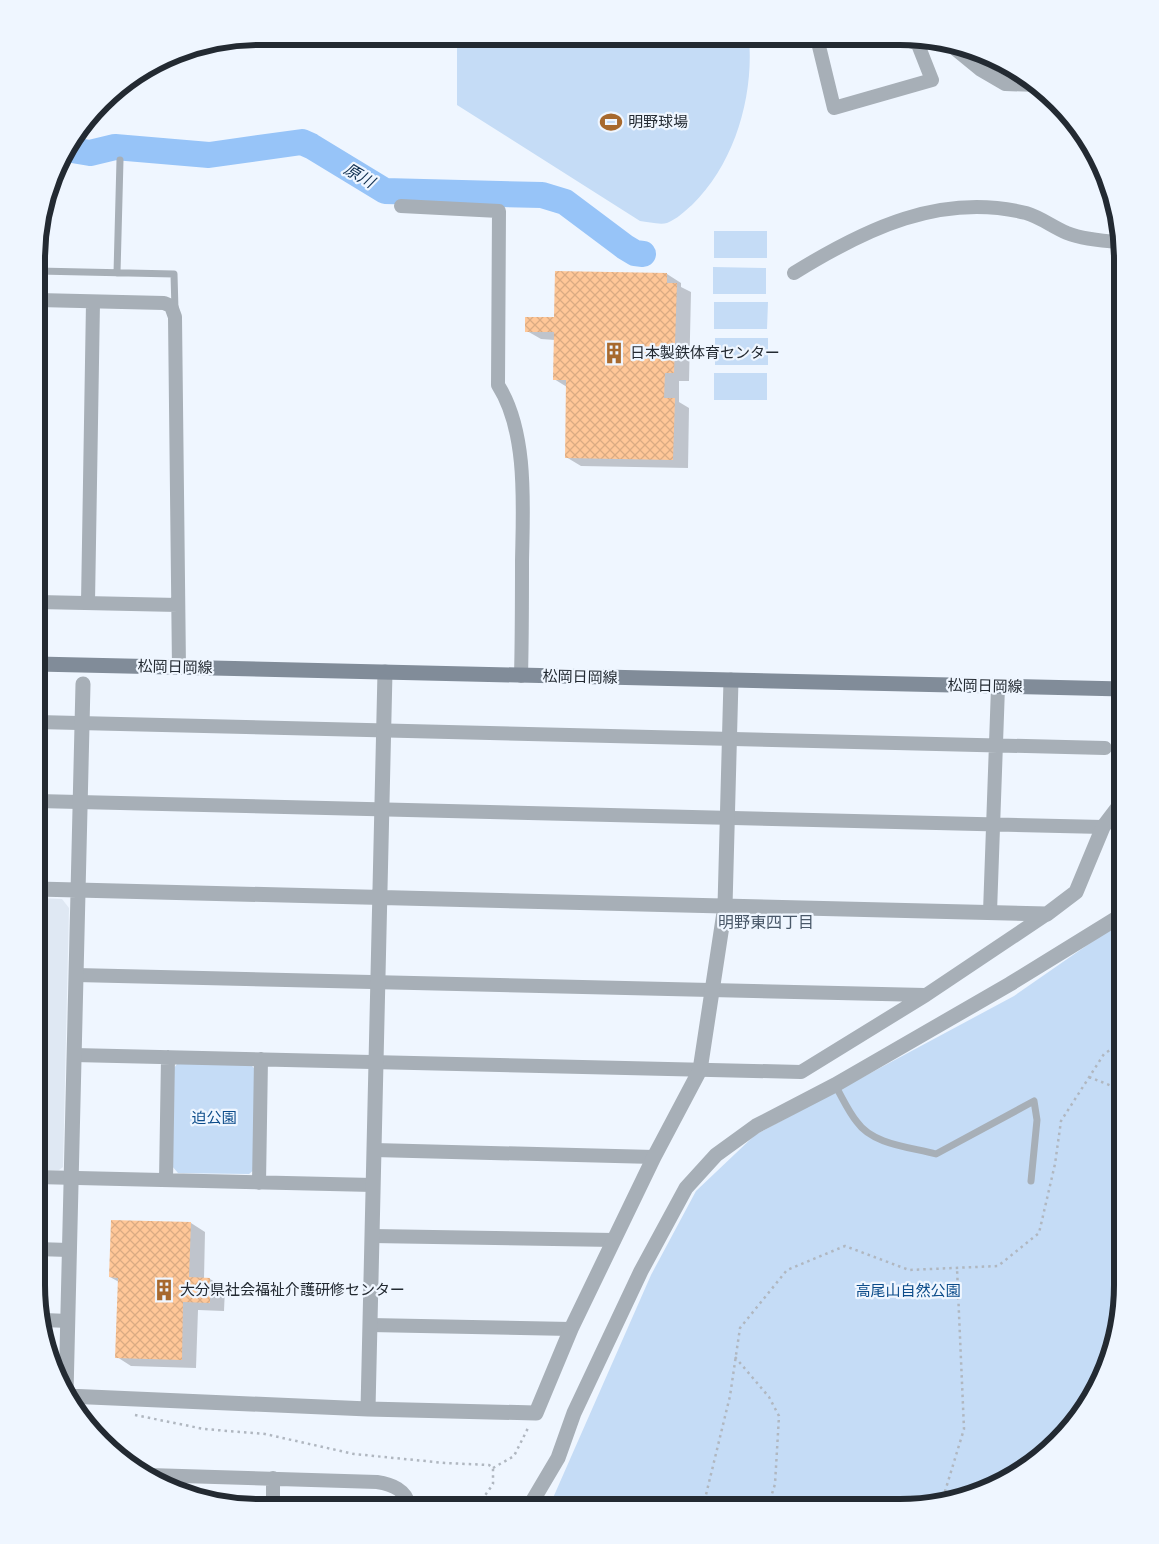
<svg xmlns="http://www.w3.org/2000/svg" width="1159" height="1544" font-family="'Varela Round','Noto Sans JP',sans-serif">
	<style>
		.built { fill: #dfe8f3 }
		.green { fill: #c5dcf6 }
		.shadow { fill: #0003 }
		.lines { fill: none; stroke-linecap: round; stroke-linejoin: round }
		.river { stroke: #97c4f8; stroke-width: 26 }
		.building { fill: url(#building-cross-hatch) }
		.path { stroke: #b0b7c0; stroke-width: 2.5; stroke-dasharray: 2.5 4; stroke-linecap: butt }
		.service { stroke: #a7afb7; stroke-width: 7 }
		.minor { stroke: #a7afb7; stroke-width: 14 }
		.tertiary { stroke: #a7afb7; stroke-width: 15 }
		.secondary { stroke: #818c99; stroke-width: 15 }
		.labels { text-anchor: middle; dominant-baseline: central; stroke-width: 4.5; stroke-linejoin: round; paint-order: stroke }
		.poi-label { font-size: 15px; fill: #232a32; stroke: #eff6ff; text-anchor: start }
		.street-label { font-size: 15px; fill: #232a32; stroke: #eff6ff }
		.park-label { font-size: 15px; fill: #0c4c8a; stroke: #eff6ff }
		.water-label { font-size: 16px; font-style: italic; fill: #0d2d4e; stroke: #eff6ff }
		.neighbourhood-label { font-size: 16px; fill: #495869; stroke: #eff6ff }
		.rim { fill: none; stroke: #232a32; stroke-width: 6 }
	</style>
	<defs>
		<pattern id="building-cross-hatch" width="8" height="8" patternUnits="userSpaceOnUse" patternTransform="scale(1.25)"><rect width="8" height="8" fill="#ffc798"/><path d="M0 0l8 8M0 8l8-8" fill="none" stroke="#daab83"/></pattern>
	</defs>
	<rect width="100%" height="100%" fill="#eff6ff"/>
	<path class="built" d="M 37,898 L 62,899 L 69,908 L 63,1167 L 59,1170 L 36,1170 Z"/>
	<path class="green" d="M 463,37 L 749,38 C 754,96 735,163 692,205 C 685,211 677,219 667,223 C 660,225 648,222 640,221 L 457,105 L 457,41 Z
		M 714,231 L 767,231 L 767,258 L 714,258 Z
		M 713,267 L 766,268 L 766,294 L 713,294 Z
		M 714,302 L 768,302 L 767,329 L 714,329 Z
		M 715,338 L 768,338 L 768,365 L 715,365 Z
		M 714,373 L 767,373 L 767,400 L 714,400 Z
		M 1122,921 L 1122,1300 L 1111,1357 L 1085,1409 L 1047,1452 L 999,1485 L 900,1508 L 549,1507 L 651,1275 L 696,1191 L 755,1135 L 1014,996 Z
		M 178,1063 L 250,1064 L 256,1070 L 255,1169 L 249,1174 L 178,1173 L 172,1166 L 173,1069 Z"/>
	<path class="shadow" d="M 667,274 L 681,283 L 681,287 L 691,292 L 689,381 L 679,381 L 679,402 L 689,408 L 688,468 L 581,466 L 566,457 L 567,387 L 554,379 L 555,340 L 541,339 L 527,331 Z
		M 191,1223 L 205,1232 L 204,1279 L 210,1279 L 225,1288 L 224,1311 L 198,1310 L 196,1368 L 131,1366 L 117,1357 L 119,1282 L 110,1277 Z"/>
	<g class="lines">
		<path class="river" d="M 66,149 L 90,153 L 115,147 L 209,155 L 302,142 L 311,146 L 385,191 L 542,195 L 565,202 L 625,247 L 635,253 L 643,254"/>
	</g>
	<path class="building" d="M 555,271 L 667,273 L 667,283 L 677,283 L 674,373 L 665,373 L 664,398 L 675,398 L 673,460 L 565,458 L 566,380 L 553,380 L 554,332 L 525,332 L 525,317 L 554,317 Z
		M 111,1220 L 191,1222 L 189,1277 L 210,1278 L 210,1303 L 183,1302 L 182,1360 L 115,1358 L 118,1278 L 109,1277 Z"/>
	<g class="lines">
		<path class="path" d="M 1089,1077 L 1122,1090
			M 735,1357 L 769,1397 L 779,1416 L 775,1484 L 768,1507
			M 135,1415 L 204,1429 L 265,1434 L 354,1454 L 445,1463 L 489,1465 L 493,1468 L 493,1484 L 477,1507
			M 493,1468 L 514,1456 L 528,1428
			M 943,1498 L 964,1429 L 957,1268
			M 703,1507 L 730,1396 L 740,1328 L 787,1270 L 845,1246 L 909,1270 L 998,1266 L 1039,1233 L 1055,1164 L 1061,1121 L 1104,1054 L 1122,1042"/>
		<path class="service" d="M 38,271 L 174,274 L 175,310
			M 117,273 L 120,160
			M 835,1085 C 842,1097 848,1111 857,1122 C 873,1145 911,1147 936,1154 L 1034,1101 L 1037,1120 L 1031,1181"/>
		<path class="minor" d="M 817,38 L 834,108 L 932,80 L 917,42
			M 901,38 L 913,42 L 944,42
			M 948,43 L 981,70 L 1005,84 L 1038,85
			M 401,206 L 499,211 L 498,385 C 528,432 523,507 522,561 C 522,599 522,637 521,676
			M 794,273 C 865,229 941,192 1026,213 C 1040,217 1053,227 1067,233 C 1082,239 1103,241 1119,242
			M 38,300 L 164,303 L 171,306 L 175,317 L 179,668
			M 38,602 L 178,605
			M 88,603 L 93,302
			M 37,722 L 1105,748
			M 37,801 L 1103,827
			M 990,912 L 998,687
			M 76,975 L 925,995
			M 74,1055 L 801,1072 L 926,995 L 1047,914
			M 374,1150 L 654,1157
			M 36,1177 L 373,1185
			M 166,1180 L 168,1057
			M 259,1183 L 261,1059
			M 372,1236 L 614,1240
			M 36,1249 L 69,1250
			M 44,1320 L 68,1321
			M 370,1325 L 571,1329
			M 149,1475 L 377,1482 C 391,1484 407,1490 409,1506
			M 273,1478 L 273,1506"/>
		<path class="tertiary" d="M 37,889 L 1047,914 L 1076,892 L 1103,827 L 1122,802
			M 66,1394 L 83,684
			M 67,1396 L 368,1409 L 536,1413 L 571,1329 L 654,1157 L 700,1070 L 725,906 L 731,680
			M 368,1409 L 385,672
			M 529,1507 L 558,1458 L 574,1413 L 641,1271 L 686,1188 L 716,1155 L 756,1126 L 835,1085 L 1010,984 L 1122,915"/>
		<path class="secondary" d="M 37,664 L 1123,689"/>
	</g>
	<defs>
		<g id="stadium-bare" transform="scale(1.725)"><path d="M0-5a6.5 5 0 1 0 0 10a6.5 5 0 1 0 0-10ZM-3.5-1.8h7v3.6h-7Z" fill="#a7692e" stroke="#eff6ff" stroke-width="2.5" paint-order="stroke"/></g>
		<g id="building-bare" transform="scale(1.725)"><path d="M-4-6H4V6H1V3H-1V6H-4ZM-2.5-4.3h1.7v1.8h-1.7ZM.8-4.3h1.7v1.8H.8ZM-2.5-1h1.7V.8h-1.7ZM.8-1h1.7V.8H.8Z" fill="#a7692e" stroke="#eff6ff" stroke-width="2.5" paint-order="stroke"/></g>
	</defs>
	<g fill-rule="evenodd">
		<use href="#stadium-bare" x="611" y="122"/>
		<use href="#building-bare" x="614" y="353"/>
		<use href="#building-bare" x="164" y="1290"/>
	</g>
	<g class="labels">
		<g class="poi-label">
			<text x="628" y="122">明野球場</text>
			<text x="630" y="353">日本製鉄体育センター</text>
			<text x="180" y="1290">大分県社会福祉介護研修センター</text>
		</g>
		<g class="street-label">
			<text transform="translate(175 667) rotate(1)">松岡日岡線</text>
			<text transform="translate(580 677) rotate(1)">松岡日岡線</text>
			<text transform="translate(985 686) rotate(1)">松岡日岡線</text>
		</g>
		<g class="park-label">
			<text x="214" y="1118">迫公園</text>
			<text x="908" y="1291">高尾山自然公園</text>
		</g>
		<g class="water-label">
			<text transform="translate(359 176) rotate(30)">原川</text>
		</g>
		<g class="neighbourhood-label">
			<text x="766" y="923">明野東四丁目</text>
		</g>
	</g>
	<path d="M0 0H1159V1544H0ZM259 45H900A214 214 0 0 1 1114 259V1285A214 214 0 0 1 900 1499H259A214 214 0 0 1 45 1285V259A214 214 0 0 1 259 45Z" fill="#eff6ff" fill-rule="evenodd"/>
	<path class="rim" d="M259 45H900A214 214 0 0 1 1114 259V1285A214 214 0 0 1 900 1499H259A214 214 0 0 1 45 1285V259A214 214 0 0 1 259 45Z"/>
</svg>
